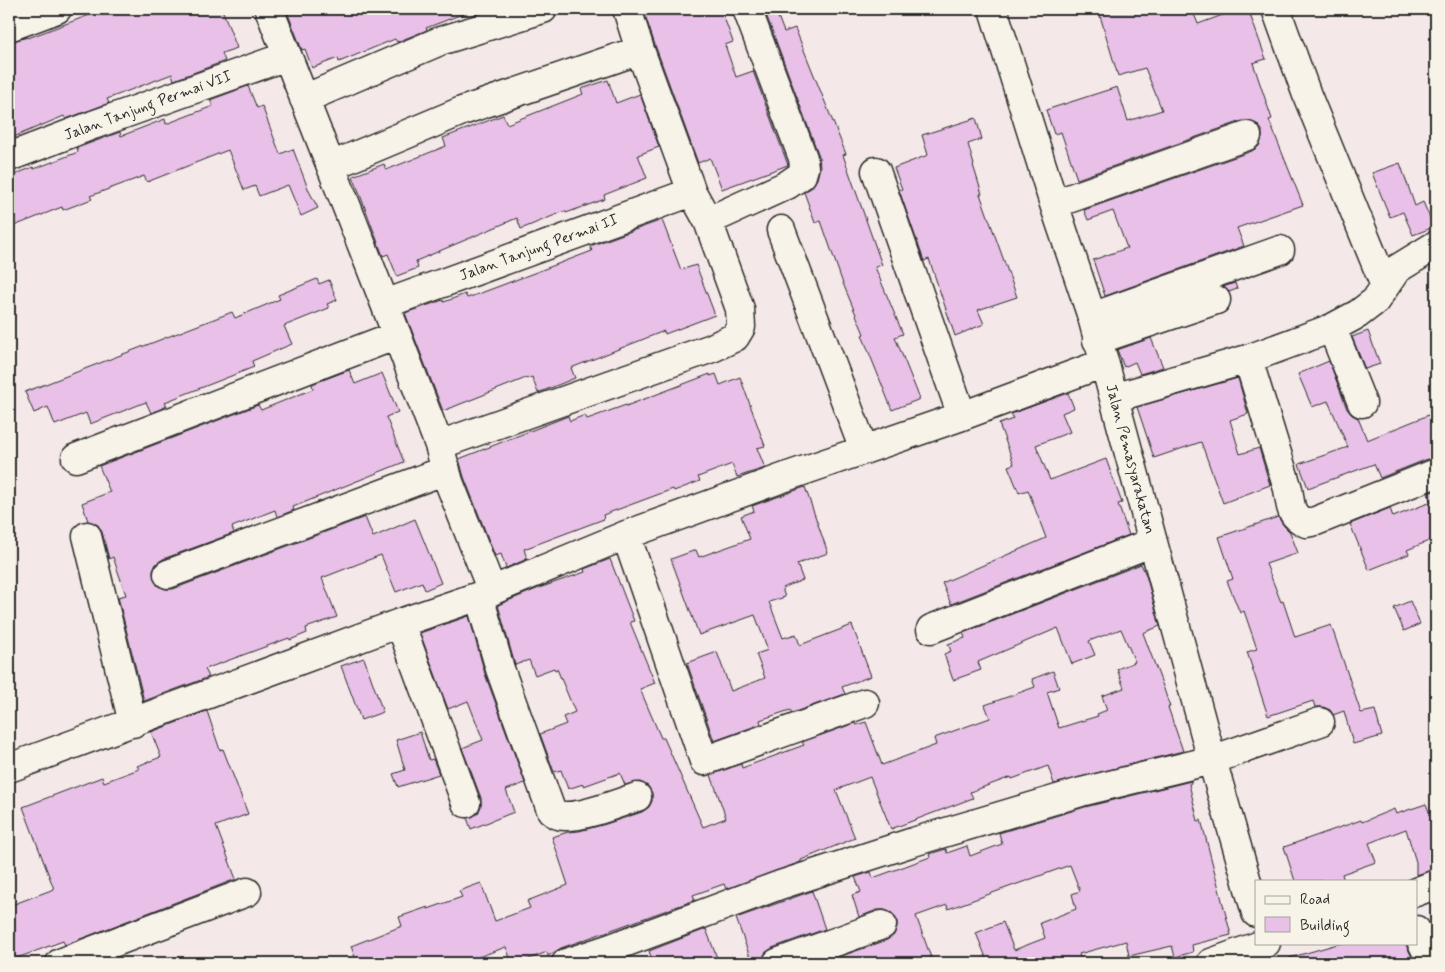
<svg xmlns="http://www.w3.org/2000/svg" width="1445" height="972" font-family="Mynerve,sans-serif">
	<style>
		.building { fill: #e8c0e8; stroke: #2b2b2b }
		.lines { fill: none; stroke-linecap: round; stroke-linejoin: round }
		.minor-casing { stroke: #2b2b2b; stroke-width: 31 }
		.minor { stroke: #f7f3e8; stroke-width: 28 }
		.labels { text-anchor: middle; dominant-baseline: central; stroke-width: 4; stroke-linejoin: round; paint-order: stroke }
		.street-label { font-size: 15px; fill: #2b2b2b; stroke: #f7f3e8 }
	</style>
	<rect width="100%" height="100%" fill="#f4e9e8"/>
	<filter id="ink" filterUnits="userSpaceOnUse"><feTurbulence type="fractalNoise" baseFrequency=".02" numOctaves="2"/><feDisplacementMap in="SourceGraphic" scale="10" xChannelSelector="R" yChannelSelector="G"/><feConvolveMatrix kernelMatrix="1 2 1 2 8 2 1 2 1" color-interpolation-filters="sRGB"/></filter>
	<g filter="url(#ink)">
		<path class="building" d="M 100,9 L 222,9 L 237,48 L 222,53 L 225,61 L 174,80 L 172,74 L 107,99 L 109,103 L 66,119 L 64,116 L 9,139 L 9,42 L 28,37 L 28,38 L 92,14 L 91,12 Z
			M 286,9 L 473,9 L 473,10 L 426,28 L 427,30 L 397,42 L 395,39 L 339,62 L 338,58 L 312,68 L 305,49 L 302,50 Z
			M 643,9 L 721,9 L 733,42 L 725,45 L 736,77 L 753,71 L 788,165 L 722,189 L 710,158 L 698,163 L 655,45 Z
			M 764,9 L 775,9 L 784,32 L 795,28 L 846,154 L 843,155 L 882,265 L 875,267 L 903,334 L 895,337 L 920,399 L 892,410 L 862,335 L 864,334 L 842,281 L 821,221 L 815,223 L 804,192 L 811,188 L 817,179 L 820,167 L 819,156 Z
			M 1098,9 L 1192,9 L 1198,24 L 1239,9 L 1248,9 L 1266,59 L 1253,63 L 1272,119 L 1269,120 L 1303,205 L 1237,228 L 1244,246 L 1105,296 L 1093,260 L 1127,248 L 1113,211 L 1088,220 L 1084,210 L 1252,151 L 1259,146 L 1262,138 L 1262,130 L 1257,124 L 1249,121 L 1242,121 L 1077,179 L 1061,132 L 1054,134 L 1046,110 L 1117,87 L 1128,121 L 1162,110 L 1145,68 L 1118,76 Z
			M 608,80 L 616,103 L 640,94 L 659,147 L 638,155 L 647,178 L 604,195 L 605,199 L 566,213 L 565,211 L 521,229 L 517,218 L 416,261 L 418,268 L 397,276 L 388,254 L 383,256 L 353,176 L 384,164 L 386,170 L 446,146 L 443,138 L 503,115 L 507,124 L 583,94 L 581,89 Z
			M 248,86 L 257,108 L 262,106 L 280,154 L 293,149 L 309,191 L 318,208 L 301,216 L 288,185 L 259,196 L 255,186 L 244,190 L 228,150 L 147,182 L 144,176 L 90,196 L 92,199 L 63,210 L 62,207 L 9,228 L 9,177 L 33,167 L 34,169 L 78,152 L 77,148 L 120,132 L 121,136 L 165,119 L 166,124 L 213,106 L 210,100 Z
			M 976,118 L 982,139 L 968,144 L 974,165 L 973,165 L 982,194 L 980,194 L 1017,297 L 978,310 L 984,324 L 955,336 L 929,259 L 924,261 L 899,190 L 902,189 L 894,168 L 928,155 L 922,135 Z
			M 1400,163 L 1415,206 L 1423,202 L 1434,227 L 1413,235 L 1403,212 L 1390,217 L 1372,173 Z
			M 662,220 L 681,270 L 696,265 L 715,315 L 665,334 L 664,331 L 571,368 L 575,378 L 538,393 L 532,377 L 527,379 L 526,378 L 443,411 L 405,313 L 443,300 L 444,302 L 465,294 L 467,298 L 489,290 L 592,251 L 590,246 Z
			M 317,279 L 319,284 L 329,280 L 337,300 L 327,304 L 329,308 L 284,326 L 292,344 L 252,361 L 254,367 L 165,402 L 167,406 L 151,413 L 146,402 L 90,424 L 86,413 L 55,425 L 48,407 L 34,413 L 25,392 L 232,312 L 235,318 L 280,299 L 278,295 Z
			M 1235,283 L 1237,289 L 1229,292 L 1223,287 Z
			M 1368,331 L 1380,364 L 1365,369 L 1352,337 Z
			M 1151,338 L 1163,367 L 1140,374 L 1135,362 L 1124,367 L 1117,350 Z
			M 1329,361 L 1347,409 L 1352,415 L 1358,418 L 1367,440 L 1436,412 L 1436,458 L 1430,458 L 1380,478 L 1374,464 L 1308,488 L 1299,464 L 1348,447 L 1328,401 L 1312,407 L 1298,374 Z
			M 349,370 L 355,384 L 382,373 L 398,412 L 386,417 L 404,462 L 293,507 L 294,510 L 277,517 L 275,510 L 232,527 L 234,533 L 163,559 L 156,564 L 153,571 L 154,580 L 158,586 L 165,589 L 173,589 L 365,517 L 373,537 L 415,519 L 441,583 L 425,590 L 422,582 L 396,592 L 381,555 L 322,578 L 337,617 L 306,628 L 307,633 L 290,640 L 289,638 L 205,669 L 209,677 L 144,701 L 118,597 L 126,595 L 113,557 L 109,559 L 102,532 L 98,525 L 88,521 L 82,503 L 110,492 L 99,466 L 258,405 L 261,410 L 313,389 L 312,384 Z
			M 710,374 L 710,376 L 716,374 L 720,385 L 740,377 L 765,446 L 757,448 L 765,468 L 737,477 L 732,464 L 698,477 L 700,481 L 674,491 L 673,489 L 603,515 L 604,519 L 524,549 L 527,559 L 506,568 L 501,554 L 495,556 L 464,477 L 459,459 L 568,416 L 570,421 L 585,415 L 587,419 L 626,405 L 626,406 Z
			M 1238,378 L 1248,414 L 1230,420 L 1240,454 L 1259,448 L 1270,485 L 1223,503 L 1201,442 L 1154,458 L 1137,407 Z
			M 1068,393 L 1074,408 L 1062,413 L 1070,432 L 1036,445 L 1050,480 L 1106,459 L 1122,503 L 1118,504 L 1129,535 L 951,604 L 942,583 L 1046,538 L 1028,490 L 1019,493 L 1008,466 L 1014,464 L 999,424 L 1013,419 L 1011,414 Z
			M 805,487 L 828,553 L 797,564 L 803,580 L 782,588 L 785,597 L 769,602 L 783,638 L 796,634 L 800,645 L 852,625 L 871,676 L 842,687 L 845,694 L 792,713 L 790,710 L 760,720 L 761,724 L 714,741 L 687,663 L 717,652 L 731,691 L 765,678 L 756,654 L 768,650 L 755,615 L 699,635 L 671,559 L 696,550 L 699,557 L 750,539 L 741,516 L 754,511 L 752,506 Z
			M 1436,490 L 1436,538 L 1407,550 L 1409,554 L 1369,570 L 1350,524 L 1390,508 L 1393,517 L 1431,502 L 1428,493 Z
			M 1278,517 L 1284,526 L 1290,532 L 1298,553 L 1266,564 L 1281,602 L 1283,601 L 1295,637 L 1331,625 L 1361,713 L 1375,710 L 1382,736 L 1353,744 L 1344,711 L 1333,715 L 1330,710 L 1323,707 L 1315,707 L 1313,701 L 1268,716 L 1247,652 L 1257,649 L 1244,611 L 1240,613 L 1227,581 L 1233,579 L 1219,537 Z
			M 610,559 L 634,621 L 630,622 L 655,683 L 640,689 L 661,738 L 664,738 L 703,827 L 726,818 L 711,775 L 741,764 L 742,768 L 804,745 L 802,742 L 855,723 L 856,725 L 866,722 L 882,765 L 936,745 L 934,738 L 990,718 L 985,705 L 1035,687 L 1032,679 L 1053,671 L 1059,688 L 1047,692 L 1059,728 L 1098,716 L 1097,714 L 1107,710 L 1102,696 L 1124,688 L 1117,669 L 1135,662 L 1121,629 L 1089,641 L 1095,655 L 1072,664 L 1058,628 L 978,662 L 981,670 L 953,680 L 944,654 L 951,651 L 948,644 L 965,638 L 963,633 L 1141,564 L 1146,575 L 1160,626 L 1143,633 L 1164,689 L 1170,707 L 1168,707 L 1183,751 L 1054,784 L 1048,766 L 1012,779 L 1011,777 L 970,792 L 973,798 L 891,829 L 870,777 L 836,790 L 855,838 L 801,860 L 801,862 L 726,889 L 724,884 L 693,895 L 695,900 L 561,948 L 548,956 L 547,952 L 519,963 L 512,963 L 506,947 L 462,963 L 357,963 L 351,946 L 402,926 L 399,917 L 428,907 L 428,909 L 462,897 L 459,891 L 481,883 L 495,921 L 530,908 L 527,901 L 568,885 L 552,837 L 568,832 L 579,831 L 606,824 L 642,812 L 649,807 L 652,801 L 652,793 L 648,786 L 640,782 L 625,785 L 620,773 L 584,786 L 583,784 L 568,789 L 561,770 L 554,772 L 540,734 L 566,724 L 563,717 L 575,712 L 557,669 L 555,670 L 554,668 L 535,675 L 529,660 L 515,665 L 498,605 L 539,588 L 585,572 L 584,569 Z
			M 1410,601 L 1420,624 L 1404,631 L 1394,608 Z
			M 469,616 L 485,674 L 525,783 L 506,790 L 514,812 L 471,829 L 467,818 L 472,817 L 478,813 L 481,806 L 481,798 L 462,748 L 483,740 L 468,701 L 448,709 L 420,633 Z
			M 364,658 L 383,712 L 361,720 L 341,666 Z
			M 207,711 L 220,750 L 223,749 L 248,814 L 216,826 L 236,879 L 65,945 L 63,941 L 9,961 L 9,906 L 54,889 L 23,807 L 102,777 L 104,782 L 139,769 L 137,766 L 161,757 L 151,732 Z
			M 420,732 L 429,760 L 433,759 L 439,774 L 398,787 L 393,774 L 405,770 L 396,740 Z
			M 1191,781 L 1191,783 L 1189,784 L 1198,821 L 1201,820 L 1204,831 L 1231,935 L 1192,945 L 1193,952 L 1175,957 L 1172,946 L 1129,956 L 1126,941 L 1079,954 L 1082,963 L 984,963 L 983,961 L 987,960 L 976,933 L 1003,922 L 1014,950 L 1045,938 L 1040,923 L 1076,909 L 1072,894 L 1080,891 L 1070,865 L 948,909 L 947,905 L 916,916 L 933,963 L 842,963 L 839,957 L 887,940 L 894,935 L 897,927 L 897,920 L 892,913 L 885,910 L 877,910 L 859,917 L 852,895 L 861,892 L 855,877 L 871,872 L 873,878 L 930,857 L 929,854 L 946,849 L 947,853 L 967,846 L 970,856 L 1002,844 L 999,833 L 1085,807 Z
			M 1426,804 L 1430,814 L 1436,812 L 1436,869 L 1416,875 L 1416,862 L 1406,829 L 1369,843 L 1376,862 L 1342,874 L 1344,881 L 1295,881 L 1284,847 L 1361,820 L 1362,822 L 1394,809 L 1396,814 Z
			M 812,891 L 825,929 L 772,948 L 765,953 L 762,963 L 752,963 L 736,918 Z
			M 706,929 L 719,963 L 653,963 L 649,951 Z
			M 1341,943 L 1405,943 L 1415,963 L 1289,963 L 1289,958 Z"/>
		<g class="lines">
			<g class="minor-casing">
				<path id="minor" d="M 269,9 L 385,304 L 439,445 L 449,482 L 492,591
					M 993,9 L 1054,204 L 1092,317 L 1212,760 L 1256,913
					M 1276,9 L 1307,95 L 1385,286
					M 9,27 L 57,9
					M 304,99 L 440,41 L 543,9
					M 9,157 L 93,125 L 287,56
					M 331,166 L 462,111 L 640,50
					M 876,171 L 962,416
					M 1054,204 L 1247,136
					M 708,221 L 787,185 L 802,175 L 804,168 L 803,158 L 747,9
					M 781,230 L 864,450
					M 385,304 L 692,192
					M 1092,317 L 1280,250
					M 1332,328 L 1362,403
					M 1097,340 L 1216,300
					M 1248,359 L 1288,489 C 1291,506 1289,515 1306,523 L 1316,521 L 1436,473
					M 1114,398 L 1248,359 L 1332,328 L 1358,314 L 1375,301 L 1397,269 L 1436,245
					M 439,445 L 712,348 L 735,337 L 741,327 L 740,309 L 708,221 L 692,192 L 640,50 L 627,9
					M 76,458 L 397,335
					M 626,535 L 704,761 L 865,703
					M 87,536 L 133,723
					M 168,574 L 446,470
					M 479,596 L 500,669 L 551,810 C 555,814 559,816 565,816 C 584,817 618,803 637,797
					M 400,623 L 466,803
					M 931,629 L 1153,542
					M 9,768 L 400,623 L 479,596 L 626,535 L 791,475 L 962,416 L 1104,363
					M 1416,892 L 1436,884
					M 1416,930 L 1432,963
					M 60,963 L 247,892
					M 566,963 L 608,949 L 780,885 L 913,842 L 1081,792 L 1212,760 L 1320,722
					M 777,963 L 882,925
					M 1211,963 L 1266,943"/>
			</g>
			<use href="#minor" class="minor"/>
		</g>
	</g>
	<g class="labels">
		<g class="street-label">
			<text transform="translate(148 106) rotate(-20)">Jalan Tanjung Permai VII</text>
			<text transform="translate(539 248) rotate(-20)">Jalan Tanjung Permai II</text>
			<text transform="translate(1130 459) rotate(75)">Jalan Pemasyarakatan</text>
		</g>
	</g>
	<rect width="1445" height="972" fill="none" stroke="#f7f3e8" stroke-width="30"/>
	<rect x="15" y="15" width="1415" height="942" fill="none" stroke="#2b2b2b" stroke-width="2" filter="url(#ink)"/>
	<rect x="1255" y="880" width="162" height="65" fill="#f7f3e8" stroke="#a5a39c"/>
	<rect x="1265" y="896" width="25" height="8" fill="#f7f3e8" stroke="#a5a39c"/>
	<text x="1300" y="904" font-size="15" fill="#2b2b2b">Road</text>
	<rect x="1265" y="917" width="25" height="15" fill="#e8c0e8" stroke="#a5a39c"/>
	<text x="1300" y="930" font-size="15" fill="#2b2b2b">Building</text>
</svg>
